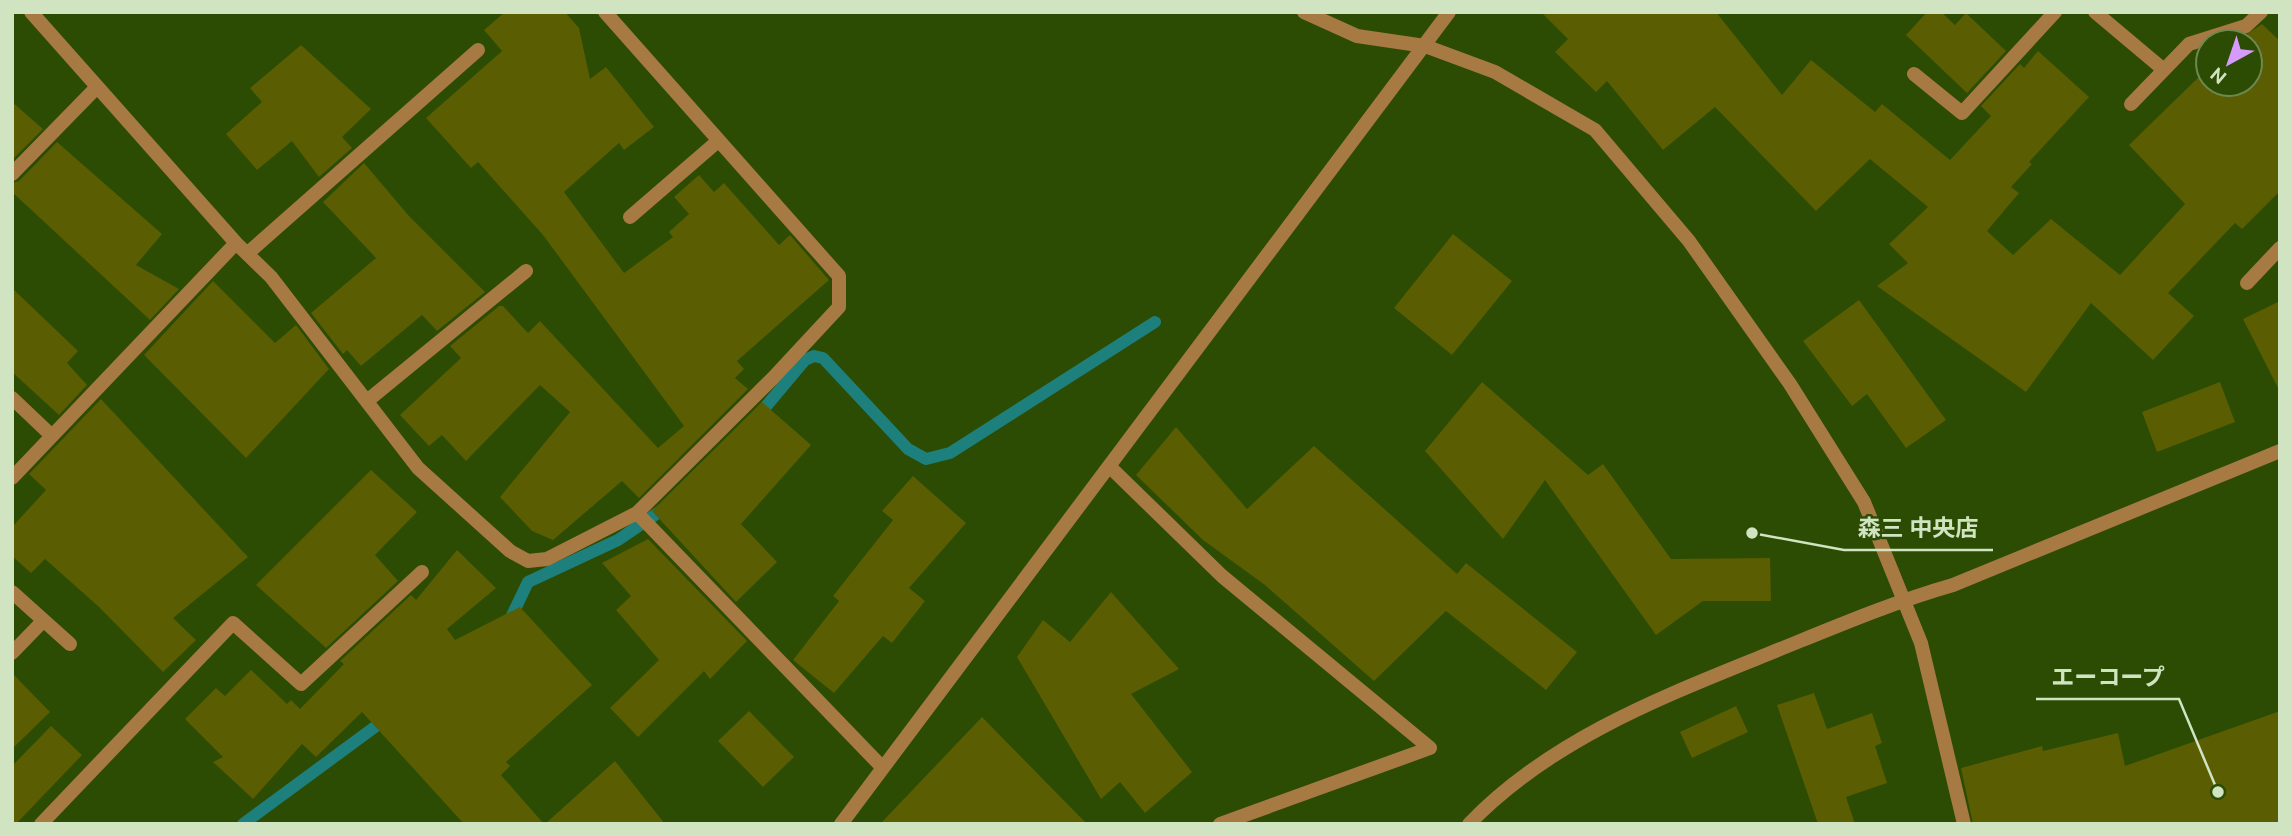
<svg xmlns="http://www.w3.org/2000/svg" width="2292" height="836" font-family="Ubuntu,'Noto Sans JP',sans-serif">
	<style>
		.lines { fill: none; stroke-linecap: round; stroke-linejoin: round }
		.stream { stroke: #1d807c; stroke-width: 12 }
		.building { fill: #5a5d02 }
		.minor { stroke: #a67a42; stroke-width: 14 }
		.tertiary { stroke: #a67a42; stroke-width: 14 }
		.leader { fill: none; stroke: #d0e4c2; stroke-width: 2.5 }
		.callout-dot { fill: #d0e4c2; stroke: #2c4b03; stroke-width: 2.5 }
		.callout-label { font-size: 23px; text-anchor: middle; font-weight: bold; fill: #d0e4c2; stroke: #2c4b03; stroke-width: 5; stroke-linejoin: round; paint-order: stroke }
	</style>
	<rect width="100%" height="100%" fill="#2c4b03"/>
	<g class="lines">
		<path class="stream" d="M 757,417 L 805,360 L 814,356 L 823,358 L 908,449 L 926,459 L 950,453 L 1155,322
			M 508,624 L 528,582 L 618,540 L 668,506
			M 243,824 L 387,718"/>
	</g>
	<path class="building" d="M 505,12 L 565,12 L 579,28 L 590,79 L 606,67 L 654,127 L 624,150 L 619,143 L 564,192 L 624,273 L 673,237 L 669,232 L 689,214 L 674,197 L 699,175 L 714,192 L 724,183 L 779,245 L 790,235 L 829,280 L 737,361 L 744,369 L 735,378 L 748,389 L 639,498 L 622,481 L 553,540 L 532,531 L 500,497 L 570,412 L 540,385 L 466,461 L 442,435 L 429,446 L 400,415 L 461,358 L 450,346 L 499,306 L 503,306 L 528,333 L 540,321 L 658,448 L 684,426 L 543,235 L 478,162 L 471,168 L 426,118 L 502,51 L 484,30 Z
		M 1541,12 L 1716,12 L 1782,95 L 1811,60 L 1875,112 L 1882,104 L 1950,160 L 1991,116 L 1981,106 L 2020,64 L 2024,68 L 2038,51 L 2089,97 L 2029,162 L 2032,164 L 2011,187 L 2019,193 L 1987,231 L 2013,255 L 2051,219 L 2120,275 L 2185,204 L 2129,145 L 2208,68 L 2208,84 L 2250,84 L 2250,42 L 2235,42 L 2262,24 L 2280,41 L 2280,191 L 2242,229 L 2235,223 L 2168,293 L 2194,316 L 2153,360 L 2091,303 L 2026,392 L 1877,286 L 1908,263 L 1889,244 L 1928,207 L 1870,159 L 1816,211 L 1715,107 L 1663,150 L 1607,81 L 1596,92 L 1555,52 L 1568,39 Z
		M 1927,12 L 1941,12 L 1955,25 L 1966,13 L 2006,51 L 1967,93 L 1906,35 Z
		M 301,45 L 371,109 L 342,137 L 352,148 L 319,177 L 292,141 L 257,170 L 226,134 L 262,102 L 250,88 Z
		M 12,102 L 43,129 L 12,160 Z
		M 57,142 L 162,234 L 136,265 L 179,289 L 150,320 L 12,192 L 12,183 L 19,181 Z
		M 364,163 L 409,216 L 485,292 L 437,331 L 422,315 L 361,366 L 347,350 L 343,354 L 311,313 L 376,258 L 323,202 Z
		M 1453,234 L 1512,281 L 1452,355 L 1394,308 Z
		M 213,281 L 275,343 L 296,325 L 329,369 L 246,458 L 144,355 Z
		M 12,288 L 78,351 L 67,363 L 87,385 L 59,415 L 12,372 Z
		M 1859,300 L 1946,420 L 1906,448 L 1867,394 L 1852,406 L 1803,341 Z
		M 2280,301 L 2280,392 L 2243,319 Z
		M 1482,382 L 1588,475 L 1603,464 L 1671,559 L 1770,558 L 1771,601 L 1703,601 L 1656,635 L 1545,480 L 1503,539 L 1425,451 Z
		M 2220,382 L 2235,422 L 2157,452 L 2142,412 Z
		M 101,399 L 248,557 L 173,618 L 196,640 L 163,672 L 99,607 L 45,559 L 31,573 L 12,556 L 12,527 L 46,490 L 29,474 Z
		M 762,402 L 811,445 L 741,524 L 777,562 L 736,602 L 652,511 Z
		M 1176,427 L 1247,509 L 1314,446 L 1457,574 L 1466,563 L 1577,652 L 1546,690 L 1446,611 L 1374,681 L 1265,585 L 1203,540 L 1136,475 Z
		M 371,470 L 417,512 L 375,555 L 398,581 L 326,648 L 256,585 Z
		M 913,476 L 966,523 L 909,588 L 925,601 L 892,643 L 883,636 L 834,693 L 793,660 L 839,601 L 833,596 L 893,520 L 882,511 Z
		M 648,539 L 747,641 L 710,679 L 704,671 L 638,737 L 610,708 L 659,660 L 616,610 L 631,596 L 602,563 Z
		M 457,550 L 496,588 L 447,629 L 455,640 L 520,607 L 592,685 L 506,762 L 510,766 L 501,775 L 544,824 L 464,824 L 362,712 L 316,757 L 302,744 L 253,799 L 213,762 L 223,757 L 185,719 L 216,688 L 225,696 L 251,670 L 287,704 L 291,700 L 300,709 L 344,664 L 340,661 L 411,595 L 416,600 Z
		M 1111,592 L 1179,669 L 1131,694 L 1192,772 L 1145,813 L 1120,782 L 1101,799 L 1017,657 L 1043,620 L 1070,642 Z
		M 12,673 L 50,712 L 12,749 Z
		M 1814,693 L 1827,729 L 1872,713 L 1882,743 L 1875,746 L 1887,783 L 1846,797 L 1855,824 L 1818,824 L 1777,705 Z
		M 1736,706 L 1748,732 L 1692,758 L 1680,732 Z
		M 749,711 L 794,757 L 763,787 L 718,741 Z
		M 2280,711 L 2280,824 L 1973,824 L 1961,768 L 2042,746 L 2043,751 L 2118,733 L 2125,766 Z
		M 982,717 L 1087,824 L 880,824 Z
		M 51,726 L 82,755 L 16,824 L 12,824 L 12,766 Z
		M 615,761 L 665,824 L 545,824 Z"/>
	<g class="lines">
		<path class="minor" d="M 31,12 L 236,243 L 271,277 L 418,468 L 510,551 L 528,561 L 547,559 L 637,513
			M 605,12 L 839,276 L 839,307 L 773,378 L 637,513 L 882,767
			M 2095,12 L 2164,70
			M 1914,74 L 1962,113 L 2055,12
			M 2131,104 L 2189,44 L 2246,26 L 2261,12
			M 12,174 L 96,88
			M 630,217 L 718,141
			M 248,253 L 478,50
			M 2247,283 L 2280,248
			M 12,398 L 52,436
			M 367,401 L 526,271
			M 1110,467 L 1222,576 L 1430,748 L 1220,824
			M 12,478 L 236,243
			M 12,592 L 70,644
			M 12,653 L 43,621
			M 41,824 L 233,623 L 301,684 L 422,572"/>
		<path class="tertiary" d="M 1304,12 L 1357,36 L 1425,46 L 1495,72 L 1595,130 L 1689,241 L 1790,384 L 1864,502 L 1921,643 L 1964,824
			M 841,824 L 1449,12
			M 1469,824 C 1551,739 1662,697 1768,654 C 1830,629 1890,603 1953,585 L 2280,451"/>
	</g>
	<path class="leader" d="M1752 533L1844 550H1993M2218 792L2179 699H2036"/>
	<g class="callout-dot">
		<circle cx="1752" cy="533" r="7"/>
		<circle cx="2218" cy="792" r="7"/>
	</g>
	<g class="callout-label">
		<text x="1918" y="536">森三 中央店</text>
		<text x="2108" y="685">エーコープ</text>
	</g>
	<rect width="2292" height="836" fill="none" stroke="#d0e4c2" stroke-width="28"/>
	<g transform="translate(2229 63) rotate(220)"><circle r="33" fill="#2c4b03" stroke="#6e884f" stroke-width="2"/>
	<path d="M0-5L12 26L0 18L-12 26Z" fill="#d69bfa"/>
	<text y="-10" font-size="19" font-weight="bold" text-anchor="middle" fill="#d0e4c2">N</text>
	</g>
</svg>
